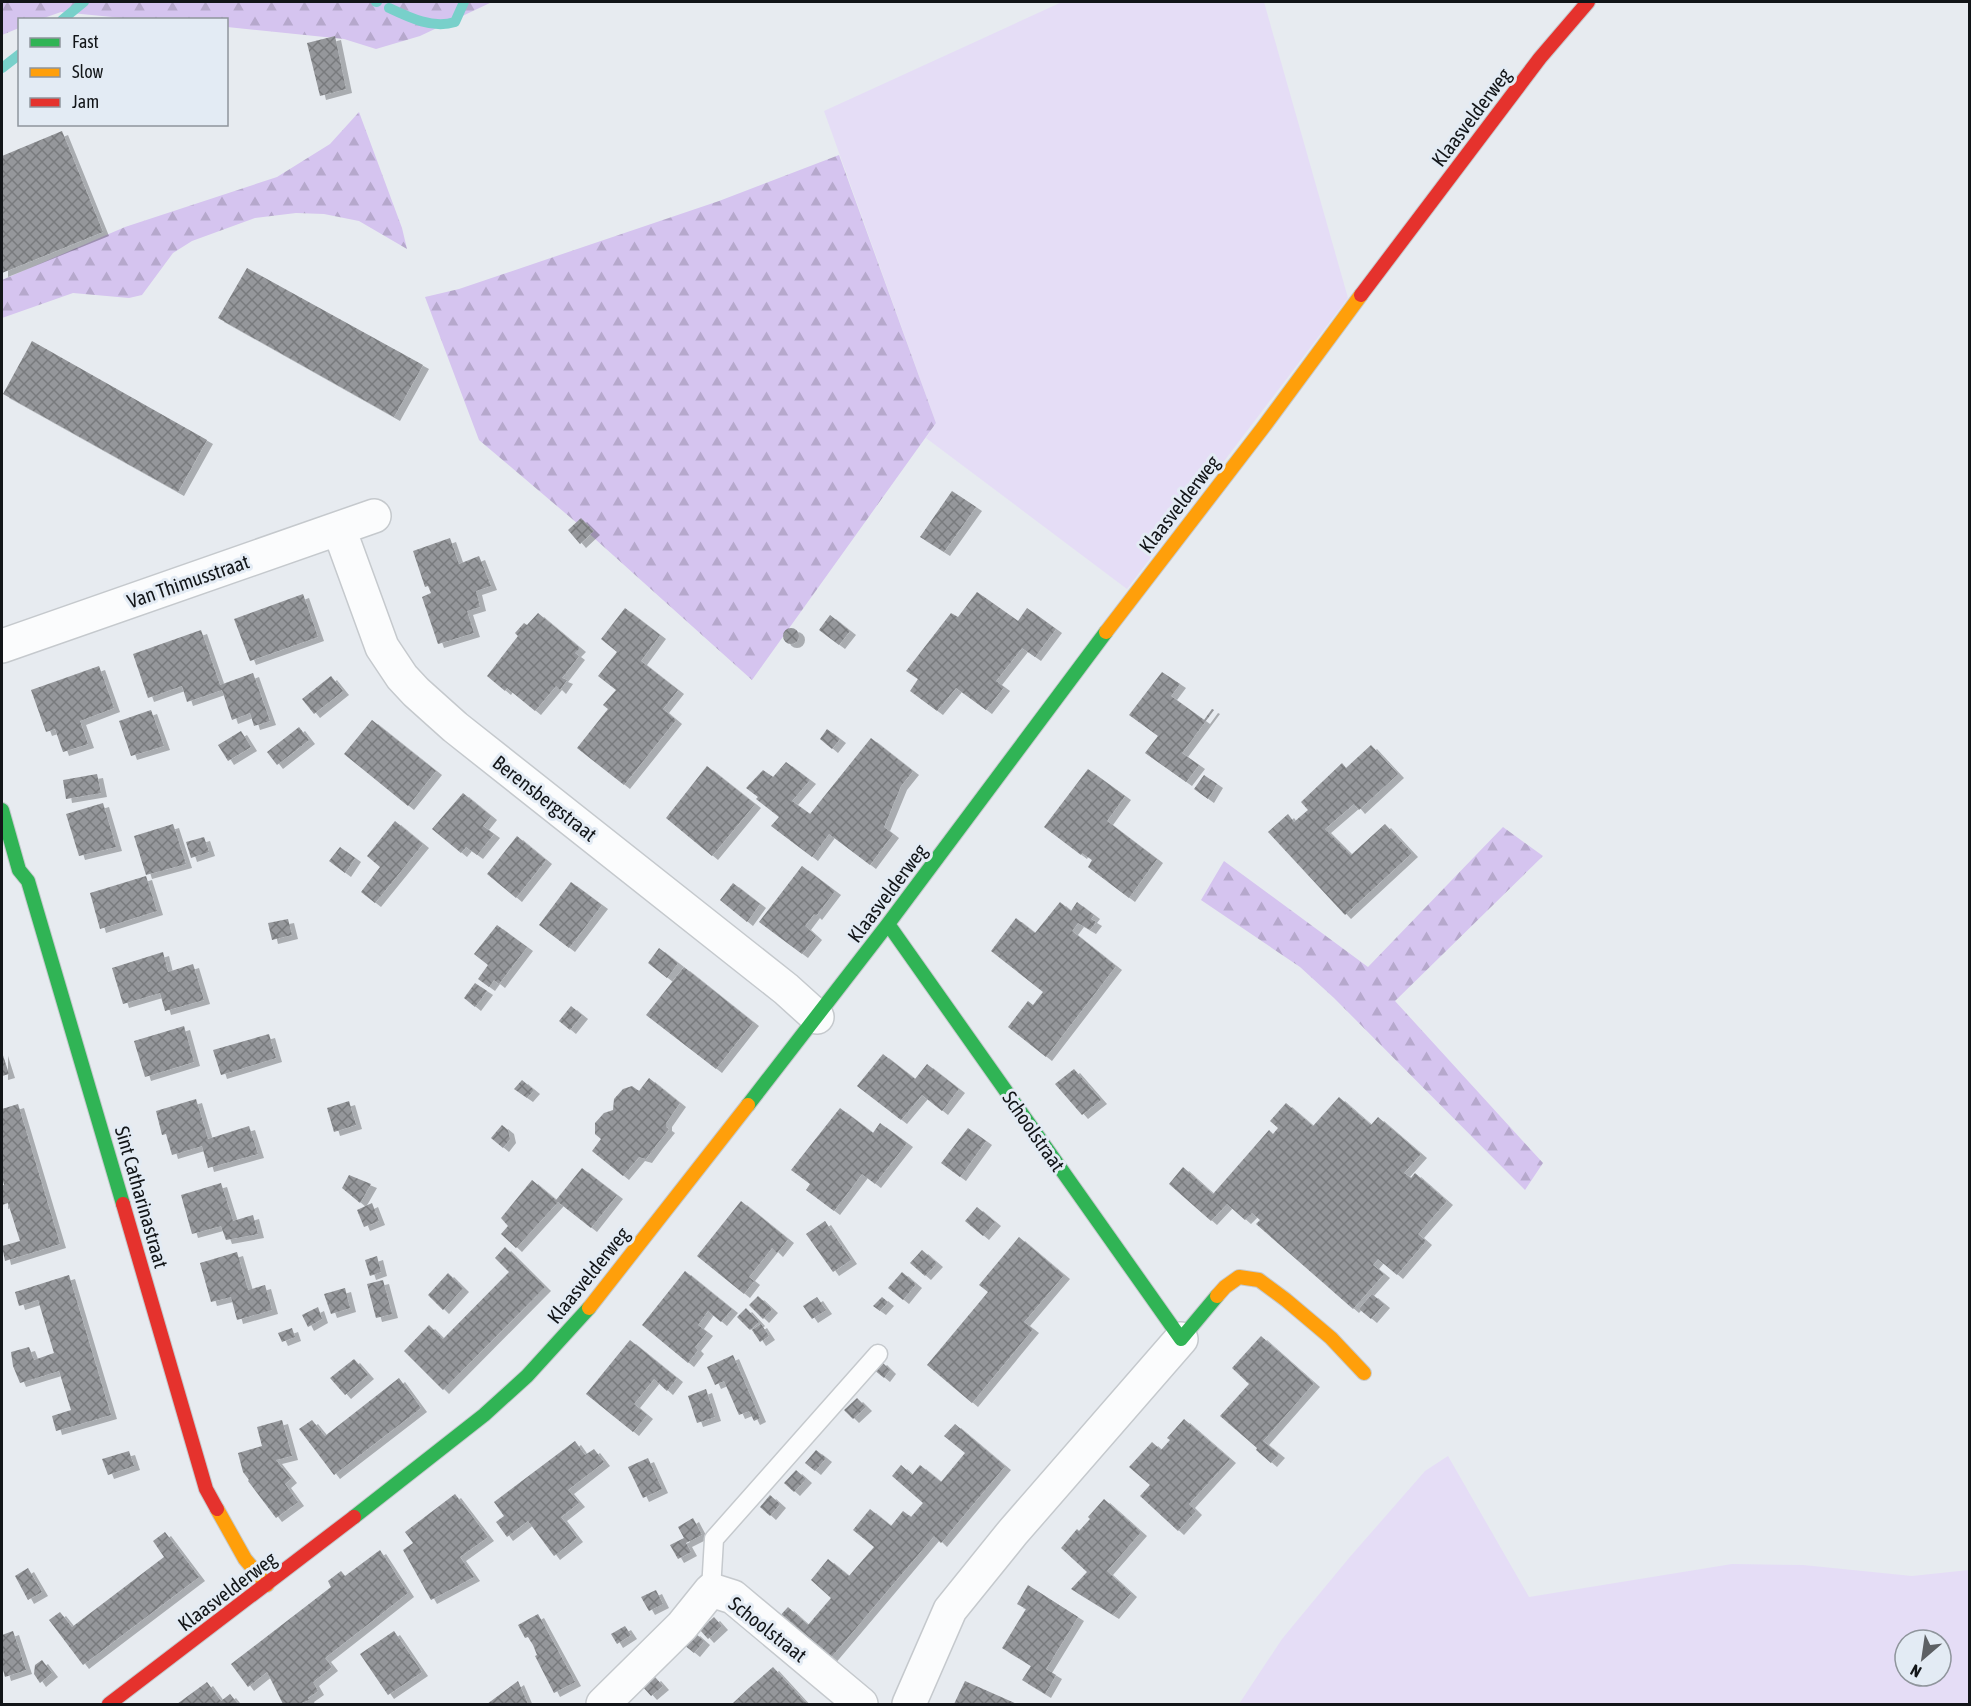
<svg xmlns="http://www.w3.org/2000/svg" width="1971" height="1706" font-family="'Asap Condensed',sans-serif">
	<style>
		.green { fill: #e5ddf6; fill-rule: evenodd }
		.forest { fill: url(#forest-firs) }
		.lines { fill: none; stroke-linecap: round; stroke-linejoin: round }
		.stream { stroke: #78d0ca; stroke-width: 10 }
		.building { fill: url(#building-cross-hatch); filter: url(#shadow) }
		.lane-casing { stroke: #c5c9cd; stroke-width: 21 }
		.street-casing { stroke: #c5c9cd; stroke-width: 36 }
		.fast-casing { stroke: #c5c9cd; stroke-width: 16 }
		.slow-casing { stroke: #c5c9cd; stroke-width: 16 }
		.jam-casing { stroke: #c5c9cd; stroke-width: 16 }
		.lane { stroke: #fbfcfd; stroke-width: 18 }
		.street { stroke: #fbfcfd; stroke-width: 33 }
		.fast { stroke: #30b455; stroke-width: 14 }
		.slow { stroke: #ff9f0a; stroke-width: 14 }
		.jam { stroke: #e5322d; stroke-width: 14 }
		.labels { text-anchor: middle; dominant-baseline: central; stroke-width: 6; stroke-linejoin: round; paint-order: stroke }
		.street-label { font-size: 20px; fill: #121518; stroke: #e3ebf4 }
	</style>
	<defs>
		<pattern id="forest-firs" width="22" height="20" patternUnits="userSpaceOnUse" patternTransform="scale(1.5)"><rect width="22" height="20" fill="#d5c4ef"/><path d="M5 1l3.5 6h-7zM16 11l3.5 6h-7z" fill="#b6a8cc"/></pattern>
		<pattern id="building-cross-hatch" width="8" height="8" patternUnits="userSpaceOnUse" patternTransform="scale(1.5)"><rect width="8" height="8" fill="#95979b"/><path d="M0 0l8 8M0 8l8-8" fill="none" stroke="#787a7d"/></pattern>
		<filter id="shadow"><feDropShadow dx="6" dy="4" stdDeviation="0" flood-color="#0004"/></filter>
	</defs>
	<rect width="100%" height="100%" fill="#e7ebf0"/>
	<path class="green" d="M 1062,2 L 1264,2 L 1348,298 L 1127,589 L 926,438 L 936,423 L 824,111 Z
		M 1448,1456 L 1529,1597 L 1732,1564 L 1803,1565 L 1912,1576 L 1969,1570 L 1969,1704 L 1239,1704 L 1282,1639 L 1349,1558 L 1425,1471 ZM 1905,1640 L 1941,1640 L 1941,1676 L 1905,1676 Z"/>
	<path class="forest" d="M 2,2 L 492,2 L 420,36 L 376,49 L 344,39 L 227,27 L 226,20 L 143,20 L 61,12 L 41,19 L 20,20 L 19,28 L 2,35 Z
		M 359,112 L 402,228 L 407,249 L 359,221 L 324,214 L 296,213 L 255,218 L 192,241 L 173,253 L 142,295 L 129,298 L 73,293 L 2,318 L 2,280 L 125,227 L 277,177 L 330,144 Z
		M 839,155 L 936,423 L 752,680 L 584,529 L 479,440 L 425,297 L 459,289 L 719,201 Z
		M 1503,827 L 1543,856 L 1395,1001 L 1543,1163 L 1525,1190 L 1334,998 L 1300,967 L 1201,900 L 1224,861 L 1368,967 Z"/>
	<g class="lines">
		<path class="stream" d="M 376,2 L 377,2
			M 389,8 C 410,18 433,29 455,22 L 464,2
			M 62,20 L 84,2
			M 2,68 L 20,54"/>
	</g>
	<path class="building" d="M 335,36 L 346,89 L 320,96 L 307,43 Z
		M 62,131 L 103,232 L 2,273 L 2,156 Z
		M 247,268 L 423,365 L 394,417 L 218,318 Z
		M 32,341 L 207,440 L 178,492 L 3,394 Z
		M 952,491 L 976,507 L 944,552 L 920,537 Z
		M 581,518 L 594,531 L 580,544 L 568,530 Z
		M 450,538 L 459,564 L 479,556 L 491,586 L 476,591 L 480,607 L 467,611 L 474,633 L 438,644 L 422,597 L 431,593 L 428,586 L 425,587 L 413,551 Z
		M 977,592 L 1018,621 L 1027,608 L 1056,629 L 1035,657 L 1022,648 L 996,681 L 1004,687 L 986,710 L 956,688 L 937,711 L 910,691 L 918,679 L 906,671 L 951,613 L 958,617 Z
		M 303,594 L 318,637 L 250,661 L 234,619 Z
		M 625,608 L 660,635 L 641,661 L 678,690 L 663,709 L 676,720 L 624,785 L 577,748 L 608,709 L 603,705 L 616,690 L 598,676 L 617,652 L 601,639 Z
		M 538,613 L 580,648 L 575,653 L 579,656 L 562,678 L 567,680 L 560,690 L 556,686 L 535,711 L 507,688 L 505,691 L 487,676 L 518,636 L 515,633 L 524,623 L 527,625 Z
		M 830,615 L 850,631 L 839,645 L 819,630 Z
		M783 636a8 8 0 1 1 16 0a8 8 0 1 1-16 0Z
		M 201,630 L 220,685 L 253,673 L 270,721 L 254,726 L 250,713 L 232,720 L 222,690 L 187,702 L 182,686 L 148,698 L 133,654 Z
		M 99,666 L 114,708 L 80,721 L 88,744 L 63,752 L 55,729 L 46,732 L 31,690 Z
		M 1162,672 L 1180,684 L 1171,696 L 1204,720 L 1212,709 L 1214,710 L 1182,753 L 1199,765 L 1186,782 L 1145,753 L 1158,736 L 1129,715 Z
		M 331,676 L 343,691 L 314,714 L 302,699 Z
		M 151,710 L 164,746 L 131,756 L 119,721 Z
		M 372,720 L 436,771 L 408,806 L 344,754 Z
		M 299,727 L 309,740 L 277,765 L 267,752 Z
		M 827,729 L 840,739 L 832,749 L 820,739 Z
		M 241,731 L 251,747 L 228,761 L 218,745 Z
		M 871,738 L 913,771 L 901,786 L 884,827 L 893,834 L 870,865 L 829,834 L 812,857 L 771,826 L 779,817 L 756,799 L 758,797 L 746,788 L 763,770 L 773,777 L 786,762 L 810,780 L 792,801 L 810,814 Z
		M 1371,745 L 1398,774 L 1359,810 L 1354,804 L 1325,829 L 1351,855 L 1385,824 L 1412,853 L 1345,915 L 1268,832 L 1288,814 L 1294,822 L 1308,810 L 1301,802 L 1342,763 L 1346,768 Z
		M 707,766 L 755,804 L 712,856 L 666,818 Z
		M 1088,769 L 1125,796 L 1107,821 L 1157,859 L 1129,898 L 1088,867 L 1092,860 L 1082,853 L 1081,855 L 1044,827 Z
		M 97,774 L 101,793 L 66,799 L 63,780 Z
		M 1204,775 L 1217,784 L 1208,799 L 1194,789 Z
		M 463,793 L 491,816 L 483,826 L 494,834 L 477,855 L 466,847 L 461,853 L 432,829 Z
		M 103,803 L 116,847 L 79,856 L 66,814 Z
		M 395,821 L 423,844 L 375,903 L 361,892 L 380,867 L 367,856 Z
		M 173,824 L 186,864 L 146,875 L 134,836 Z
		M 517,836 L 546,860 L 516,898 L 487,874 Z
		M 204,837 L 209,852 L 191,858 L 186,842 Z
		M 340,847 L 355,858 L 345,873 L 329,861 Z
		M 802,866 L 835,891 L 816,916 L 814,914 L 805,926 L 816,936 L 802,954 L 759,922 Z
		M 146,876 L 157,911 L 100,929 L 90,893 Z
		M 571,882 L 602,905 L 569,948 L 539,925 Z
		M 733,883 L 760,904 L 747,922 L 720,900 Z
		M 1060,902 L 1071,911 L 1077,902 L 1094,915 L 1091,919 L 1096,922 L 1090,930 L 1078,923 L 1072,931 L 1116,966 L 1046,1057 L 1008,1027 L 1028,1001 L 1033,1005 L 1043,992 L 991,951 L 1016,918 L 1035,933 Z
		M 288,919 L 292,935 L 272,940 L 268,923 Z
		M 497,925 L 527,947 L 499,984 L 494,980 L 489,987 L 478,979 L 488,965 L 474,954 Z
		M 659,948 L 678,963 L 667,978 L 648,963 Z
		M 163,952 L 168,972 L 193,964 L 204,1000 L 165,1011 L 160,993 L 123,1004 L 112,968 Z
		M 684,967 L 753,1022 L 716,1069 L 646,1015 Z
		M 475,983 L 487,991 L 475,1007 L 464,998 Z
		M 571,1006 L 582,1015 L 570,1030 L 559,1021 Z
		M 184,1026 L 194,1062 L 145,1077 L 134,1041 Z
		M 269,1034 L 276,1058 L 221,1075 L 213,1050 Z
		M 2,1052 L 9,1074 L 2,1076 Z
		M 883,1054 L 915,1079 L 927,1064 L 959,1089 L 942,1111 L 922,1095 L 901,1120 L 857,1086 Z
		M 1074,1069 L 1101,1100 L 1082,1115 L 1055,1084 Z
		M 649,1078 L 680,1103 L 666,1123 L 666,1127 L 669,1129 L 657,1144 L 646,1159 L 639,1157 L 623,1176 L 592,1151 L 601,1139 L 595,1134 L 595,1123 L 604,1113 L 613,1110 L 614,1099 L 623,1089 L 632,1086 L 639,1091 Z
		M 522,1080 L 534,1090 L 527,1098 L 514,1089 Z
		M 1339,1097 L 1371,1125 L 1378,1117 L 1421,1154 L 1404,1173 L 1411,1178 L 1415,1173 L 1447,1201 L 1418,1234 L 1426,1241 L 1397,1275 L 1378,1259 L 1373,1265 L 1384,1274 L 1353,1309 L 1256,1224 L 1260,1220 L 1252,1213 L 1245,1220 L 1227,1204 L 1211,1221 L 1169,1184 L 1183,1167 L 1213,1194 L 1269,1130 L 1273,1134 L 1278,1128 L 1270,1121 L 1286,1103 L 1313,1126 Z
		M 196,1099 L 208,1139 L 249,1126 L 258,1154 L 208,1168 L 202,1146 L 172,1155 L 166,1134 L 162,1135 L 156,1111 Z
		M 349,1101 L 356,1125 L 334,1132 L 327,1108 Z
		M 18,1104 L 60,1244 L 5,1261 L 2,1246 L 20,1241 L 8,1203 L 2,1205 L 2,1186 L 4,1185 L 2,1178 L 2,1109 Z
		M 840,1108 L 873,1133 L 880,1123 L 907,1143 L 875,1184 L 862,1174 L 834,1211 L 806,1190 L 810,1184 L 791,1170 Z
		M 502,1125 L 508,1130 L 510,1139 L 503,1148 L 491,1138 Z
		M 968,1128 L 986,1141 L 960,1177 L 941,1163 Z
		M 582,1168 L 617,1195 L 591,1228 L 558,1202 L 516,1248 L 501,1234 L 508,1226 L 501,1218 L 532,1180 L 556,1200 Z
		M 349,1175 L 371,1184 L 360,1203 L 342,1188 Z
		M 221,1183 L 233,1221 L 253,1215 L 258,1234 L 226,1240 L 221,1226 L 192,1234 L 181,1195 Z
		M 741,1201 L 788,1239 L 777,1253 L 772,1248 L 749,1277 L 754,1281 L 744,1294 L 697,1256 Z
		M 372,1203 L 379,1221 L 364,1227 L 357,1210 Z
		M 977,1207 L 995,1222 L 983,1236 L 965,1221 Z
		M 825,1221 L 851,1260 L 833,1272 L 806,1234 Z
		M 1019,1237 L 1064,1275 L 1024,1322 L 1033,1329 L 972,1403 L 927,1365 L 988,1292 L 979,1285 Z
		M 505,1247 L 545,1287 L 443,1390 L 404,1351 L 429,1325 L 443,1339 L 509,1272 L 495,1258 Z
		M 922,1250 L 937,1263 L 925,1276 L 910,1263 Z
		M 237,1252 L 248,1290 L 265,1285 L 272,1310 L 237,1320 L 231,1297 L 211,1302 L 200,1263 Z
		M 377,1256 L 381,1272 L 370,1276 L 365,1260 Z
		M 685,1271 L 732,1309 L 721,1322 L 708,1311 L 698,1325 L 707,1332 L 695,1347 L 698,1350 L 688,1363 L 642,1325 Z
		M 902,1272 L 916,1284 L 903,1300 L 888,1288 Z
		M 448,1273 L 463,1288 L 443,1310 L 428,1295 Z
		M 69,1275 L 111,1415 L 56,1431 L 52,1416 L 71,1410 L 59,1371 L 20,1383 L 13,1366 L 11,1352 L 29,1347 L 34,1360 L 54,1353 L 38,1300 L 19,1306 L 15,1292 Z
		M 383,1280 L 392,1314 L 376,1318 L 367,1284 Z
		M 345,1288 L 350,1308 L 331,1314 L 324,1294 Z
		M 1372,1294 L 1384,1304 L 1371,1319 L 1359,1309 Z
		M 758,1296 L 772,1309 L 763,1319 L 749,1305 Z
		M 817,1297 L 826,1310 L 812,1319 L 803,1306 Z
		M 882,1297 L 888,1302 L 880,1311 L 873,1306 Z
		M 318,1307 L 322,1319 L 308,1327 L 302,1315 Z
		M 746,1308 L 759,1322 L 750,1330 L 737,1317 Z
		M 761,1324 L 769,1336 L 760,1342 L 752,1330 Z
		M 292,1328 L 295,1337 L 282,1342 L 278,1333 Z
		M 1261,1336 L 1314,1383 L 1263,1441 L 1279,1454 L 1271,1463 L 1256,1450 L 1257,1448 L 1220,1416 L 1249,1384 L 1232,1368 Z
		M 630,1340 L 677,1378 L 667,1391 L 654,1379 L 634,1404 L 647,1415 L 633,1432 L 586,1394 Z
		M 733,1355 L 760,1418 L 754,1421 L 749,1411 L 739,1415 L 724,1381 L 715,1385 L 707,1367 Z
		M 354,1359 L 368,1375 L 345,1395 L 330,1378 Z
		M 881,1361 L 890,1370 L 884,1378 L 873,1369 Z
		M 399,1378 L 421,1408 L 334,1475 L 299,1429 L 312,1420 L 325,1436 Z
		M 706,1389 L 715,1417 L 697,1423 L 688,1396 Z
		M 857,1398 L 866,1407 L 853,1419 L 844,1410 Z
		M 1184,1419 L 1230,1459 L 1189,1504 L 1196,1511 L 1178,1531 L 1140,1496 L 1150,1485 L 1129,1467 L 1152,1442 L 1161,1450 L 1170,1440 L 1167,1438 Z
		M 282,1420 L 292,1456 L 276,1460 L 291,1479 L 285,1484 L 298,1502 L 276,1518 L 248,1481 L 249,1480 L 243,1472 L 238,1453 L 262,1446 L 257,1427 Z
		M 955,1424 L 1005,1466 L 941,1543 L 934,1536 L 828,1661 L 778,1618 L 788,1607 L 808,1625 L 831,1598 L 811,1580 L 828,1559 L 849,1576 L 874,1547 L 853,1530 L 870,1509 L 891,1526 L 903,1511 L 911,1517 L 923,1503 L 892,1476 L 901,1465 L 912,1475 L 920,1465 L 941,1482 L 965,1453 L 944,1436 Z
		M 575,1441 L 585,1455 L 594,1449 L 604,1462 L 568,1490 L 579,1503 L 561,1517 L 577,1538 L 554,1556 L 528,1521 L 507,1537 L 496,1522 L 504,1516 L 494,1502 Z
		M 816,1450 L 826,1458 L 815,1471 L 805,1463 Z
		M 129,1451 L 134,1466 L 108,1475 L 102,1459 Z
		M 648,1458 L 662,1489 L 643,1498 L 628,1467 Z
		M 796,1470 L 806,1479 L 794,1492 L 784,1483 Z
		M 455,1494 L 488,1537 L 460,1557 L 474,1577 L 431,1600 L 403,1550 L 413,1543 L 405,1532 Z
		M 770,1495 L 780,1504 L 770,1516 L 760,1507 Z
		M 1104,1499 L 1141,1532 L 1107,1571 L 1131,1593 L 1113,1615 L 1071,1589 L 1087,1572 L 1061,1548 L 1077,1529 L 1079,1531 L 1090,1519 L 1088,1517 Z
		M 693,1518 L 702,1535 L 686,1543 L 691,1552 L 678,1559 L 670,1545 L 684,1538 L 678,1527 Z
		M 165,1532 L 199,1577 L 83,1665 L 49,1620 L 60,1612 L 72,1627 L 164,1557 L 153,1541 Z
		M 380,1550 L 408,1593 L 325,1658 L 332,1667 L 313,1682 L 318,1691 L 308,1698 L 309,1700 L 299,1704 L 283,1704 L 267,1672 L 248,1687 L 231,1664 L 331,1587 L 328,1581 L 341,1571 L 345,1576 Z
		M 28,1568 L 42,1592 L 28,1600 L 15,1576 Z
		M 1028,1585 L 1078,1617 L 1046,1669 L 1056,1675 L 1045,1694 L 1022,1680 L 1031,1666 L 1002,1648 L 1026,1609 L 1017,1604 Z
		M 656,1590 L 663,1604 L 649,1611 L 641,1597 Z
		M 538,1614 L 575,1682 L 554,1693 L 535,1656 L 537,1655 L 533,1645 L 528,1637 L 525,1638 L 518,1625 Z
		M 714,1617 L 722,1626 L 708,1639 L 700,1630 Z
		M 625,1626 L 631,1635 L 617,1644 L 611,1634 Z
		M 13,1631 L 26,1670 L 5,1677 L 2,1666 L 2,1635 Z
		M 394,1631 L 422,1672 L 388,1695 L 360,1654 Z
		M 694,1632 L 704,1641 L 694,1653 L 683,1644 Z
		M 42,1660 L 52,1673 L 40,1683 L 34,1674 L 35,1665 Z
		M 773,1667 L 807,1704 L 732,1704 L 749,1688 Z
		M 655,1677 L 663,1686 L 651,1696 L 643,1687 Z
		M 518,1681 L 528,1704 L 487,1704 Z
		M 965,1681 L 1017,1704 L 954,1704 Z
		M 207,1682 L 221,1701 L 230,1694 L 238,1704 L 177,1704 Z"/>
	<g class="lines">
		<g class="lane-casing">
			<path id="lane" d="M 711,1590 L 714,1539 L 878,1354"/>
		</g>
		<g class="street-casing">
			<path id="street" d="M 339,529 L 382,647 L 402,677 L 416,692 L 455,727 L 786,989 L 817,1017
				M 2,646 L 374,516
				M 603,1704 L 682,1626 L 711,1590 L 733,1597 L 861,1704
				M 909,1704 L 950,1610 L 1013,1532 L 1181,1339"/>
		</g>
		<g class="fast-casing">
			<path id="fast" d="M 2,810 L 19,870 L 28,881 L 123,1204
				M 888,924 L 1181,1339 L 1217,1296
				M 748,1105 L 888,924 L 1106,632
				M 354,1517 L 484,1415 L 527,1376 L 589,1308"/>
		</g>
		<g class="slow-casing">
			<path id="slow" d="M 1106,632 L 1262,429 L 1361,295
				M 1217,1296 L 1225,1287 L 1239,1277 L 1259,1280 L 1286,1300 L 1331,1338 L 1364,1373
				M 589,1308 L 748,1105
				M 217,1509 L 245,1559 L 267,1585"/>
		</g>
		<g class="jam-casing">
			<path id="jam" d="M 1361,295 L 1540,58 L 1588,2
				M 123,1204 L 206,1489 L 217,1509
				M 109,1704 L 354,1517"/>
		</g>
		<use href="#lane" class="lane"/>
		<use href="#street" class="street"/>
		<use href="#fast" class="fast"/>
		<use href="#slow" class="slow"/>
		<use href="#jam" class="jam"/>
	</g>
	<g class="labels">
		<g class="street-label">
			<text transform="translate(1471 117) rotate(-53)">Klaasvelderweg</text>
			<text transform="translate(1179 504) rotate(-52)">Klaasvelderweg</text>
			<text transform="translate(188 581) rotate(-19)">Van Thimusstraat</text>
			<text transform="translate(545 798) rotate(38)">Berensbergstraat</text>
			<text transform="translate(887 893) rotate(-53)">Klaasvelderweg</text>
			<text transform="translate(1034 1131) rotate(55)">Schoolstraat</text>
			<text transform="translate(142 1197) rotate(74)">Sint Catharinastraat</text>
			<text transform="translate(588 1275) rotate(-51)">Klaasvelderweg</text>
			<text transform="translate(227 1591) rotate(-37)">Klaasvelderweg</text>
			<text transform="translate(768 1629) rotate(38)">Schoolstraat</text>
		</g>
	</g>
	<rect width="1971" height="1706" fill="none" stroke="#121518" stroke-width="6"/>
	<rect x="18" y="18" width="210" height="108" fill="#e3ebf4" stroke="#8f959c" stroke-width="1.5"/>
	<rect x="30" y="38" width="30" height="9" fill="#30b455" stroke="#8f959c" stroke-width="1.5"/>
	<text x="72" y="48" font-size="18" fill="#121518">Fast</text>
	<rect x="30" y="68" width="30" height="9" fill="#ff9f0a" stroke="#8f959c" stroke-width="1.5"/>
	<text x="72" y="78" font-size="18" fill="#121518">Slow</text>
	<rect x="30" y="98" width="30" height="9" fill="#e5322d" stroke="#8f959c" stroke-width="1.5"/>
	<text x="72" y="108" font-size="18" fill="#121518">Jam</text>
	<g transform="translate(1923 1658) rotate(209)"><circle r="28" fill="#e3ebf4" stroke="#8f959c" stroke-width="1.5"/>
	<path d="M0-4.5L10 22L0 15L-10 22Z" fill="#5d6064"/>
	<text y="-9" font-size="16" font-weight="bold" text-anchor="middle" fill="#121518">N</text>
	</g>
</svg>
